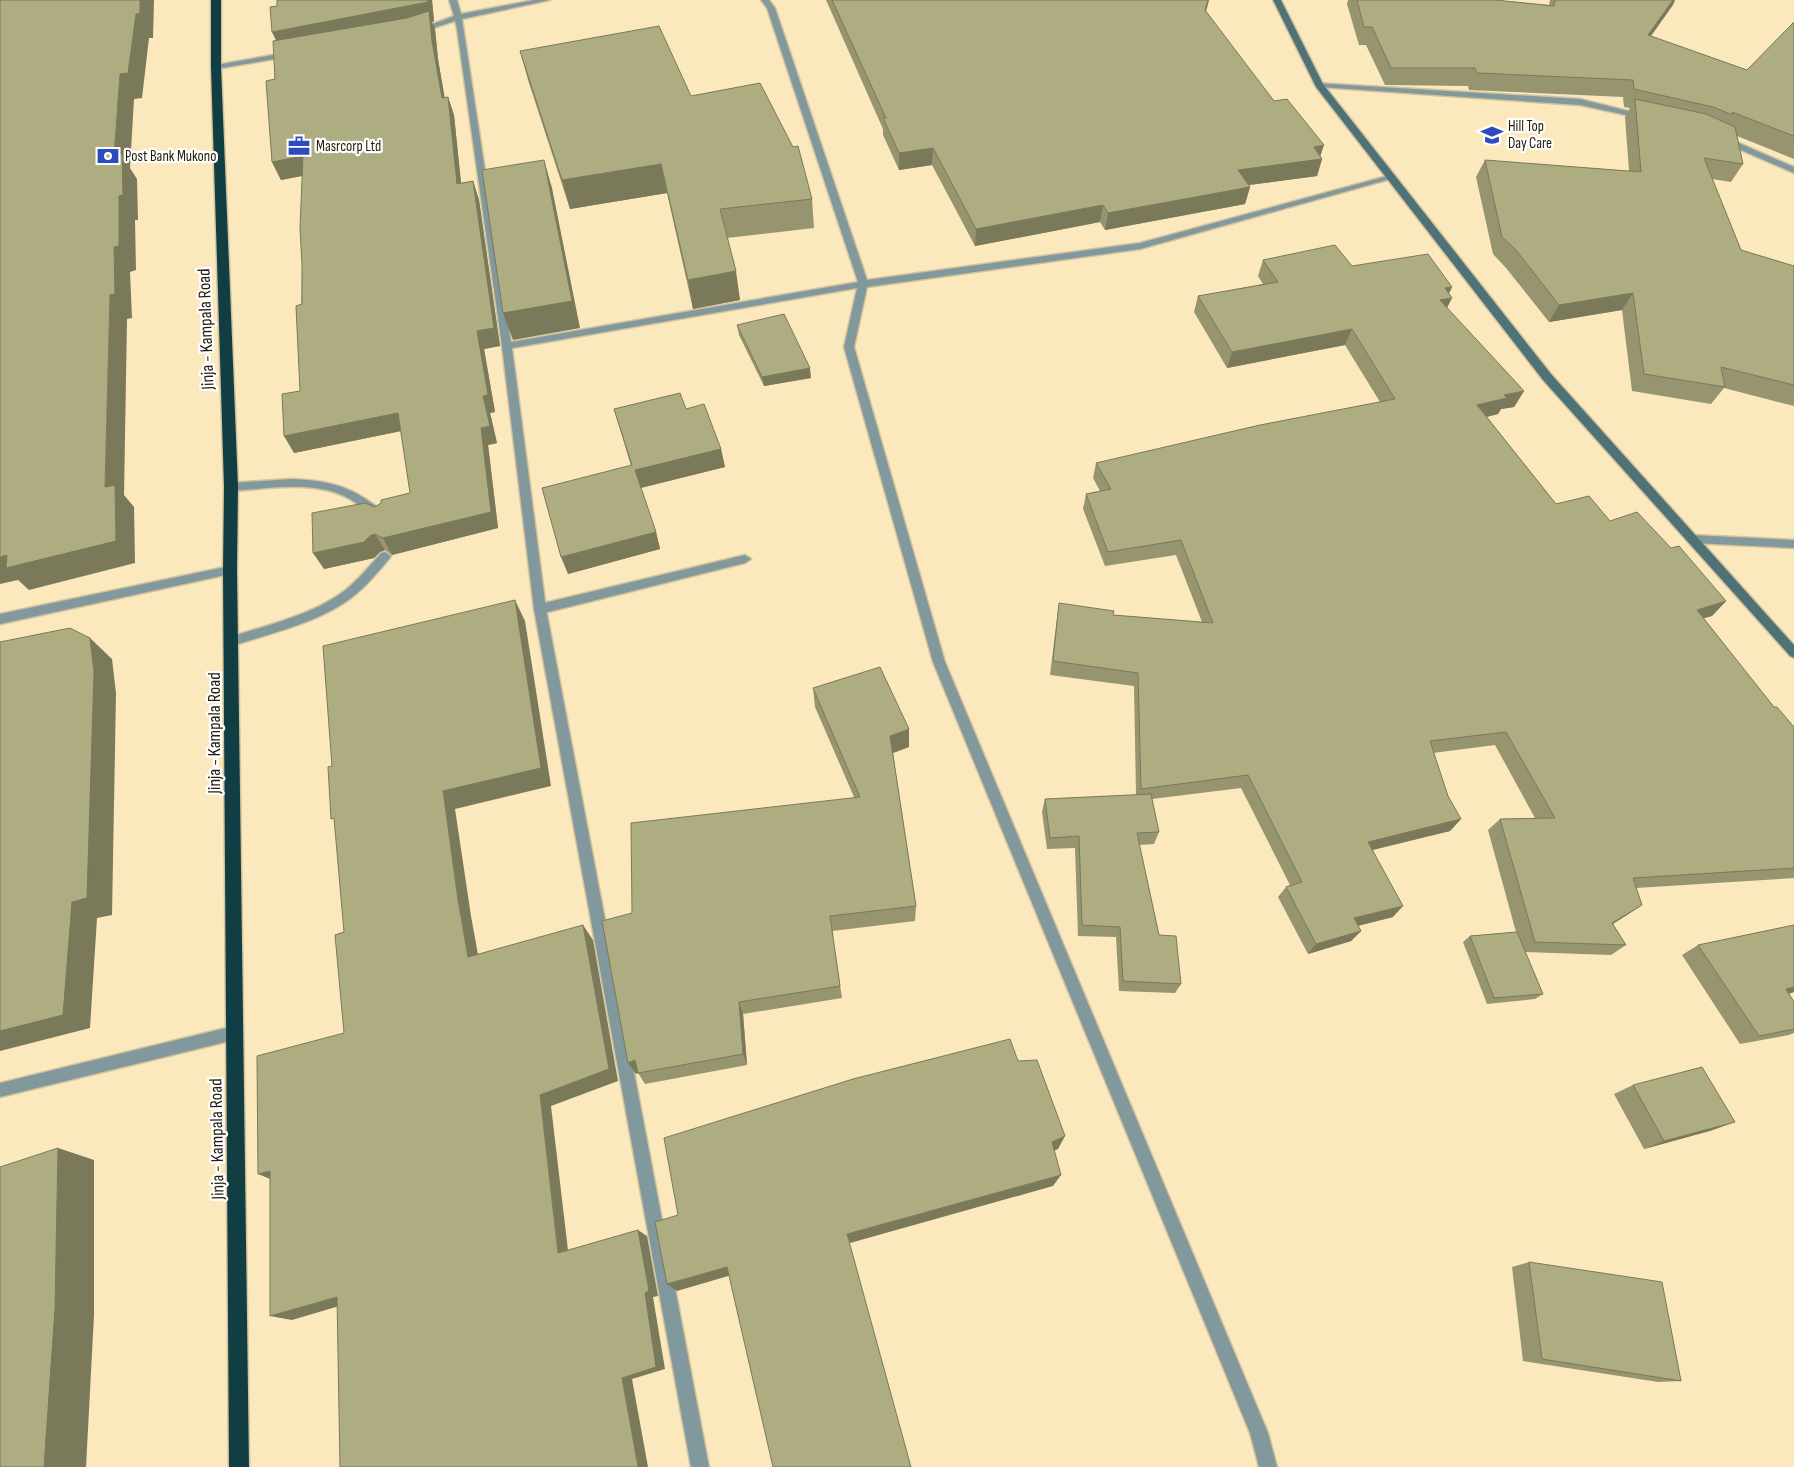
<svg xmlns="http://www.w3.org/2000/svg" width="1794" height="1467" font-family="'Sofia Sans Condensed',sans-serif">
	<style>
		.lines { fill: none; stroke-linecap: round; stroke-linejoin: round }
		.lane-casing { stroke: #d4c39d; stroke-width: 3 }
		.street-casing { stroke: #d4c39d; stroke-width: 3 }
		.secondary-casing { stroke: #d4c39d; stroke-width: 3 }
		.highway-casing { stroke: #d4c39d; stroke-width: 3 }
		.lane { fill: #81999c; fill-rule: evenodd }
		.street { fill: #81999c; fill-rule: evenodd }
		.secondary { fill: #4f7277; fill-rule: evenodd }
		.highway { fill: #113e43; fill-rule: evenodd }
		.wall { fill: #96956f }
		.shaded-wall { fill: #7a795a }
		.building { fill: #aead81; stroke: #7a795a }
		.labels { text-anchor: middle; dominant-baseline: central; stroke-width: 4.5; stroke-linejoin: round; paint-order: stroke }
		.far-poi-label { font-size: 15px; fill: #231c0c; stroke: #fff; text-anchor: start }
		.street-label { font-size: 18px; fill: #231c0c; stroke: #fff }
	</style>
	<rect width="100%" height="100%" fill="#fbe8bd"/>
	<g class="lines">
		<g class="lane-casing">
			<path id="lane" d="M 291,479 C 320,480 346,484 370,502 C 374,505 379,507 382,512 L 376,516 L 372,515 C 364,509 356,502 346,497 C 312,480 268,489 231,491 L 226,487 L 231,483 Z
				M 1692,535 L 1794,540 L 1794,548 L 1692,543 L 1686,539 Z
				M 385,552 L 391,556 L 389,559 C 377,573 366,587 351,598 C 318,623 271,633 232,646 L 228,644 L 226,641 L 228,638 C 266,625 310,616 343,592 C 357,581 369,567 381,553 Z
				M 745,555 L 751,559 L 745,563 L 540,614 L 536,612 L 534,609 L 536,606 L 540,604 Z
				M 234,1026 L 239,1028 L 241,1033 L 239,1038 L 234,1040 L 0,1097 L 0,1083 Z"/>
		</g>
		<g class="street-casing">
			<path id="street" d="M 449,0 L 457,0 L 461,14 L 534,0 L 550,0 L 462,19 L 511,342 L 858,282 L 767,8 L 761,0 L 769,0 L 775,8 L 867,280 L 1140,243 L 1387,176 L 1390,175 L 1394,178 L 1140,249 L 867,287 L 854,347 L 945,662 L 1268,1433 L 1277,1467 L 1259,1467 L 1250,1433 L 933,662 L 844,347 L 857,288 L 512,348 L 546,609 L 709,1467 L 691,1467 L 534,609 L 502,346 L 457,29 L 455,21 L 418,33 L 414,31 L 454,16 Z
				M 290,52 L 294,54 L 293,56 L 216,69 L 212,67 L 216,65 Z
				M 1316,83 L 1580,99 L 1648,116 L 1644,119 L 1580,105 L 1319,87 L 1315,85 Z
				M 1723,136 L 1794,167 L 1794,173 L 1720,141 L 1720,137 Z
				M 230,566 L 236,570 L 230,574 L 0,624 L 0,614 Z"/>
		</g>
		<g class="secondary-casing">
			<path id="secondary" d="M 1273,0 L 1281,0 L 1323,84 L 1551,374 L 1794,645 L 1794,658 L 1790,656 L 1543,380 L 1316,87 Z"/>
		</g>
		<g class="highway-casing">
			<path id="highway" d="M 211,0 L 221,0 L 221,67 L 238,487 L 237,570 L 249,1467 L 229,1467 L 223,570 L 224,487 L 211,67 Z"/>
		</g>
		<use href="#lane" class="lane"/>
		<use href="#street" class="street"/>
		<use href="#secondary" class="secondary"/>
		<use href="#highway" class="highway"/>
	</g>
	<path class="wall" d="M 277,0 L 432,0 L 434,21 L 432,22 L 435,29 L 438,59 L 444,97 L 448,97 L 454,115 L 461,183 L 473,181 L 479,200 L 500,346 L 484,349 L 495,412 L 490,413 L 497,443 L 488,445 L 498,528 L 392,555 L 385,550 L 380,552 L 374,558 L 324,569 L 375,507 L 410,493 L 401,431 L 294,453 L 300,391 L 302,266 L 302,176 L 281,180 L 272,162 Z
		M 826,0 L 1209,0 L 1206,12 L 1274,101 L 1322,159 L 1317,176 L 1249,185 L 1250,187 L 1245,204 L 1105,230 L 1100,222 L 975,246 L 932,165 L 899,170 L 883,135 L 883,129 Z
		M 1348,0 L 1495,0 L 1549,5 L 1550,0 L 1675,0 L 1650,36 L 1747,70 L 1794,22 L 1794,159 L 1737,136 L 1743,164 L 1731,182 L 1712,179 L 1741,250 L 1794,266 L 1794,406 L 1724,388 L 1711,404 L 1632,391 L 1622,310 L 1549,322 L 1506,268 L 1493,254 L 1476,177 L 1485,160 L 1629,171 L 1625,117 L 1630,108 L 1624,107 L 1623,97 L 1469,90 L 1468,86 L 1385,85 L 1366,45 L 1359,45 L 1347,4 Z
		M 520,51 L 691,96 L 812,199 L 814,228 L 727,238 L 740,300 L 693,309 L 667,193 L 570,209 L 528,80 Z
		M 1263,260 L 1352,266 L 1452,287 L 1449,294 L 1447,308 L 1524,391 L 1514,407 L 1501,409 L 1498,414 L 1487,417 L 1556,504 L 1610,521 L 1671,548 L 1726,601 L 1712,616 L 1703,618 L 1774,707 L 1794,727 L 1794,878 L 1636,888 L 1642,905 L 1613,924 L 1626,945 L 1611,955 L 1525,952 L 1543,994 L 1535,999 L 1487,1004 L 1463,942 L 1470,936 L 1516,932 L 1488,830 L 1500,819 L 1535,818 L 1495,745 L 1433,753 L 1448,796 L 1461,819 L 1450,831 L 1373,850 L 1393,917 L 1358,926 L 1361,931 L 1351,941 L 1308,954 L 1278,897 L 1286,887 L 1290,885 L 1241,788 L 1152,799 L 1159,832 L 1154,844 L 1139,845 L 1159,935 L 1181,984 L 1175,993 L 1119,991 L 1116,937 L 1078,936 L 1075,848 L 1047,849 L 1042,812 L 1045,799 L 1136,795 L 1134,686 L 1050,675 L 1057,618 L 1059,603 L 1113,615 L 1202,622 L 1176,555 L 1105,566 L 1083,509 L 1086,494 L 1100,491 L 1093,478 L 1096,463 L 1380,402 L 1345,345 L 1227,368 L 1194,312 L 1198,296 L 1263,284 L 1258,276 Z
		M 737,325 L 811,378 L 764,386 L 739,335 Z
		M 614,409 L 686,409 L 721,449 L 725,467 L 641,488 L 656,532 L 660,549 L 568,574 L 631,466 Z
		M 813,688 L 909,747 L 893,753 L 916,906 L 915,921 L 832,931 L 842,998 L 743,1014 L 747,1065 L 645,1084 L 638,1073 L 636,1074 L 632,913 L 854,797 L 815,707 Z
		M 1794,925 L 1794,992 L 1789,994 L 1794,1002 L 1794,1033 L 1789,1035 L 1740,1044 L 1682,955 L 1698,945 Z
		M 1633,1085 L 1713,1130 L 1644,1149 L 1614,1094 Z
		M 1529,1262 L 1681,1381 L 1658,1382 L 1523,1361 L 1512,1267 Z"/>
	<path class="shaded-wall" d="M 140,0 L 154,0 L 153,38 L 149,38 L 142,98 L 134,99 L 130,168 L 137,179 L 138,220 L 135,220 L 136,270 L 130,272 L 132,318 L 127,319 L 124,495 L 134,507 L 135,563 L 29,590 L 18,580 L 0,584 L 0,557 L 105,487 L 110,295 L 119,196 L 114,156 L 120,74 Z
		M 428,0 L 432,0 L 434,21 L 432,22 L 435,29 L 438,59 L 448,116 L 281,51 L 272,32 Z
		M 1208,0 L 1209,0 L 1201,27 L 1205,10 Z
		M 1673,0 L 1675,0 L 1673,5 L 1639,53 L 1648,35 Z
		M 448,97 L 454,115 L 463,202 L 457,184 Z
		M 1324,145 L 1319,160 L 1322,159 L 1317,176 L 1233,187 L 1238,170 L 1314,147 Z
		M 933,148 L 932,165 L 899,170 L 899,153 Z
		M 303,156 L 312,174 L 281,180 L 272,162 Z
		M 544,160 L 552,188 L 580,328 L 513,340 L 503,313 Z
		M 661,164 L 667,193 L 570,209 L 562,180 Z
		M 473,181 L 479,200 L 500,346 L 484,349 L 495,412 L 490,413 L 497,443 L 488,445 L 498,528 L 392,555 L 383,538 L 481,428 L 483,396 L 477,331 Z
		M 1250,187 L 1245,204 L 1105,230 L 1108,213 Z
		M 1103,205 L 1100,222 L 975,246 L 976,229 Z
		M 736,271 L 740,300 L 693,309 L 688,280 Z
		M 1452,287 L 1446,299 L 1452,298 L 1444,314 L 1432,316 L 1445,288 Z
		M 1633,293 L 1622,310 L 1549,322 L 1559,305 Z
		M 1352,329 L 1345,345 L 1227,368 L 1232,352 Z
		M 810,368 L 811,378 L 764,386 L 762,377 Z
		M 1524,391 L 1514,407 L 1501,409 L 1498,414 L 1468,421 L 1477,405 L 1504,395 Z
		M 398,413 L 406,430 L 294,453 L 284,436 Z
		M 721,449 L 725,467 L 640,488 L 635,470 Z
		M 656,532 L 660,549 L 568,574 L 561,557 Z
		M 375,534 L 385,550 L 380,552 L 374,558 L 324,569 L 313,553 Z
		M 515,600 L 525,621 L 551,786 L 455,809 L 471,916 L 481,971 L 468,957 L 458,900 L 443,791 Z
		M 1726,601 L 1712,616 L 1683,624 L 1697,610 Z
		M 90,638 L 112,659 L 116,693 L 112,915 L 97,918 L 90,1028 L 0,1051 L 0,1031 Z
		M 909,729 L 909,747 L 890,754 L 890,736 Z
		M 1461,819 L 1450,831 L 1359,853 L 1368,842 Z
		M 1642,905 L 1627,915 L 1598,933 L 1612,923 Z
		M 1403,906 L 1393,917 L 1344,929 L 1354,918 Z
		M 583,925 L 593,940 L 618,1081 L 551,1106 L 569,1259 L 558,1253 L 540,1095 Z
		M 1361,931 L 1351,941 L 1308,954 L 1316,944 Z
		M 1794,987 L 1794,992 L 1768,998 L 1786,989 Z
		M 739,1002 L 743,1014 L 747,1065 L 743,1054 Z
		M 635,1060 L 643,1071 L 636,1074 L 628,1063 Z
		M 1735,1122 L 1713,1130 L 1644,1149 L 1664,1141 Z
		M 1065,1136 L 1058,1149 L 1046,1154 L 1052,1142 Z
		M 58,1148 L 94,1160 L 94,1315 L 86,1467 L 44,1467 Z
		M 270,1171 L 280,1183 L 258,1174 Z
		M 1061,1175 L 1053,1186 L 850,1243 L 847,1234 Z
		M 638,1230 L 647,1236 L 658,1296 L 653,1297 L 665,1369 L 632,1379 L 648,1467 L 638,1467 L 622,1378 L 645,1293 Z
		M 727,1267 L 735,1274 L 677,1291 L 667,1284 Z
		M 337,1297 L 356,1301 L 292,1320 L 270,1316 Z"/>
	<path class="building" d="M 0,0 L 140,0 L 140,13 L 136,14 L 128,73 L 120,74 L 114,156 L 122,154 L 123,195 L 119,196 L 119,246 L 114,247 L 115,294 L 110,295 L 105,487 L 115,485 L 116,541 L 6,568 L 7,555 L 0,557 Z
		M 277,0 L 428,0 L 428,2 L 272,32 L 270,7 L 277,6 Z
		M 832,0 L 1208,0 L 1205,10 L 1274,101 L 1287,99 L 1324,145 L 1314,147 L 1322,159 L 1238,170 L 1250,187 L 1108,213 L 1103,205 L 976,229 L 933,148 L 899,153 L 883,118 L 886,118 Z
		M 1357,0 L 1495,0 L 1554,6 L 1555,0 L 1673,0 L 1648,35 L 1747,70 L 1794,22 L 1794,136 L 1732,112 L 1733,115 L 1713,107 L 1634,89 L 1633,80 L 1477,73 L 1475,68 L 1391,68 L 1372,27 L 1364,27 Z
		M 429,11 L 432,41 L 442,98 L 448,97 L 457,184 L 473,181 L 494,328 L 477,331 L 488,395 L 483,396 L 490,426 L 481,428 L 491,512 L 383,538 L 375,534 L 370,536 L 364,542 L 313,553 L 312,513 L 365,503 L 375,507 L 381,503 L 381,500 L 410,493 L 398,413 L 284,436 L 282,394 L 300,391 L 296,306 L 302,304 L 302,266 L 300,227 L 303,156 L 272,162 L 266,81 L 275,79 L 273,41 L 407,18 Z
		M 659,26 L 691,96 L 760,83 L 793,147 L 798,146 L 812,199 L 720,209 L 736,271 L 688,280 L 661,164 L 562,180 L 520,51 Z
		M 1635,99 L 1706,114 L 1735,127 L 1743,164 L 1704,158 L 1741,250 L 1794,266 L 1794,385 L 1721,367 L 1725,387 L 1644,374 L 1633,293 L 1559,305 L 1516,250 L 1502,237 L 1485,160 L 1641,172 Z
		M 544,160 L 572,301 L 503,313 L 482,170 Z
		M 1335,245 L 1352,266 L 1428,254 L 1452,287 L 1445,288 L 1452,298 L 1440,300 L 1524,391 L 1504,395 L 1507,398 L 1477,405 L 1556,504 L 1589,496 L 1610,521 L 1637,512 L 1671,548 L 1679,546 L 1726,601 L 1697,610 L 1774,707 L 1777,707 L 1794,727 L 1794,868 L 1633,878 L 1642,905 L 1612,923 L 1626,945 L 1535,942 L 1500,819 L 1555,818 L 1506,732 L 1430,741 L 1448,796 L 1461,819 L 1368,842 L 1403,906 L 1354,918 L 1361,931 L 1316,944 L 1286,887 L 1302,882 L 1248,775 L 1141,789 L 1138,673 L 1053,661 L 1059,603 L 1114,611 L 1113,615 L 1213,623 L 1181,540 L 1108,552 L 1086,494 L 1111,489 L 1096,463 L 1260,425 L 1395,399 L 1352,329 L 1232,352 L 1198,296 L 1278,282 L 1263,260 Z
		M 784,314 L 810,368 L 762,377 L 737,325 Z
		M 680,393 L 686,409 L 704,404 L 721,449 L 635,470 L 656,532 L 561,557 L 542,488 L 632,465 L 614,409 Z
		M 515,600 L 541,768 L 443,791 L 458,900 L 468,957 L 583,925 L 609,1069 L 540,1095 L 558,1253 L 638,1230 L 649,1291 L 645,1293 L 656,1367 L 622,1378 L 638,1467 L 340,1467 L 337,1297 L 270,1316 L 270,1171 L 258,1174 L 257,1056 L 344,1033 L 335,935 L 344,932 L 334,818 L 331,819 L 328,767 L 332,766 L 323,646 Z
		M 70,628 L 90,638 L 94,672 L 87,898 L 72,902 L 63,1015 L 0,1031 L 0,642 Z
		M 880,667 L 909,729 L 890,736 L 916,906 L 830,916 L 840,986 L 739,1002 L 743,1054 L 638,1073 L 635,1060 L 628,1063 L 602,921 L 632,913 L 631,823 L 860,797 L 813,688 Z
		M 1151,794 L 1159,832 L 1137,833 L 1159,935 L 1176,936 L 1181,984 L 1123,981 L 1120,927 L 1082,925 L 1079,836 L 1050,838 L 1045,799 Z
		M 1794,925 L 1794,987 L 1786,989 L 1794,1002 L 1794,1029 L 1759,1036 L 1698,945 Z
		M 1517,932 L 1543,994 L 1494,998 L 1470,936 Z
		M 1010,1039 L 1018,1061 L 1037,1060 L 1065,1136 L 1052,1142 L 1061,1175 L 847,1234 L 911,1467 L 773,1467 L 727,1267 L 667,1284 L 655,1222 L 678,1215 L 664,1138 L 853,1079 Z
		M 1702,1067 L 1735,1122 L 1664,1141 L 1633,1085 Z
		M 58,1148 L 55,1309 L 44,1467 L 0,1467 L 0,1167 Z
		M 1529,1262 L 1662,1282 L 1681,1381 L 1542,1359 Z"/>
	<defs>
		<g id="school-bare" transform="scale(1.725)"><path d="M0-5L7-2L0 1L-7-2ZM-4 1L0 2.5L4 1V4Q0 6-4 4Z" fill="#2c4bbc" stroke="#fff" stroke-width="2.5" paint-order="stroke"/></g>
		<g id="office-bare" transform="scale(1.725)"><path d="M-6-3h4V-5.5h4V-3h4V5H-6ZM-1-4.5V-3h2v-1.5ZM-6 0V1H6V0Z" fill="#2c4bbc" stroke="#fff" stroke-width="2.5" paint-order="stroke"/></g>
		<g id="bank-bare" transform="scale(1.725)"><path d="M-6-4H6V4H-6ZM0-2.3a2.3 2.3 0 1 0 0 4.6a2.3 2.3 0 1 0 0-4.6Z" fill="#2c4bbc" stroke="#fff" stroke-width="2.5" paint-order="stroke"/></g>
	</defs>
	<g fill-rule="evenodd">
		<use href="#school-bare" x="1492" y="135"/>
		<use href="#office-bare" x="299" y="146"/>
		<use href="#bank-bare" x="108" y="156"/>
	</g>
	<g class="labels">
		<g class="far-poi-label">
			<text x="1508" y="126">Hill Top<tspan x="1508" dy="17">Day Care</tspan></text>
			<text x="316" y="146">Masrcorp Ltd</text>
			<text x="125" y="156">Post Bank Mukono</text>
		</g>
		<g class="street-label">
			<text transform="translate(206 329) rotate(-92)">Jinja - Kampala Road</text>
			<text transform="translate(214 733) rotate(-90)">Jinja - Kampala Road</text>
			<text transform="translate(217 1139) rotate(-91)">Jinja - Kampala Road</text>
		</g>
	</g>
</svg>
